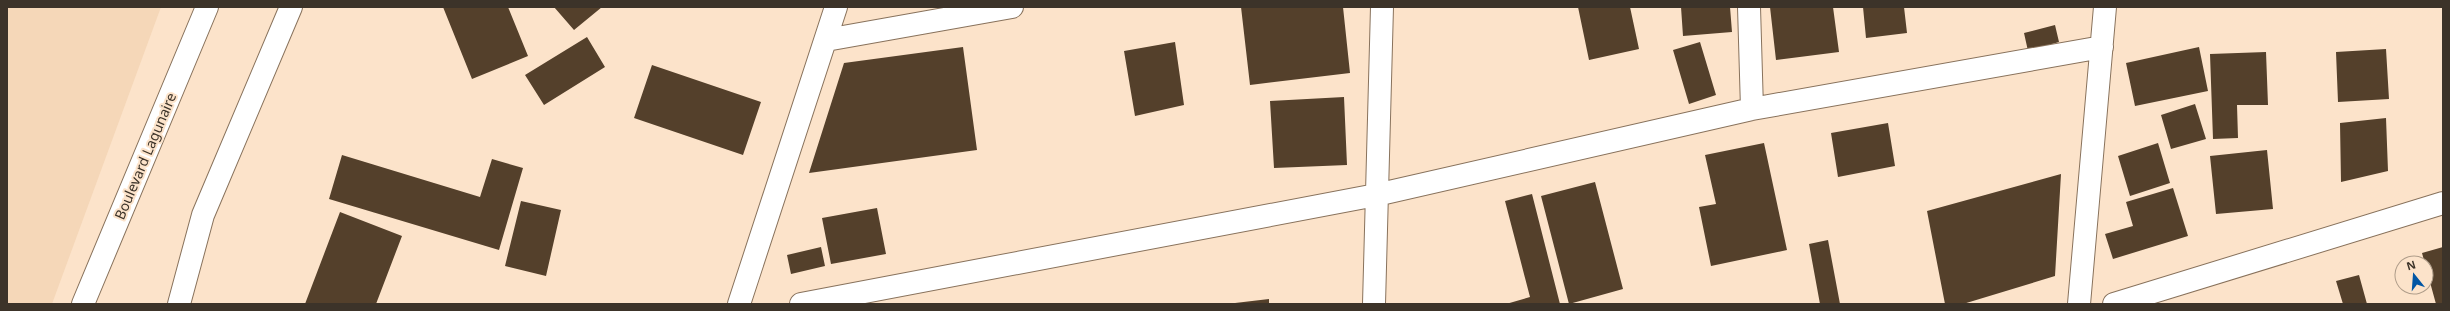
<svg xmlns="http://www.w3.org/2000/svg" width="2450" height="311" font-family="'Noto Sans',sans-serif">
	<style>
		.built { fill: #f5d7b8 }
		.building { fill: #54402b }
		.lines { fill: none; stroke-linecap: round; stroke-linejoin: round }
		.street-casing { stroke: #88725c; stroke-width: 24 }
		.secondary-casing { stroke: #88725c; stroke-width: 24 }
		.street { stroke: #fff; stroke-width: 22 }
		.secondary { stroke: #fff; stroke-width: 22 }
		.labels { text-anchor: middle; dominant-baseline: central; stroke-width: 4; stroke-linejoin: round; paint-order: stroke }
		.street-label { font-size: 14px; fill: #3c3329; stroke: #fce3ca }
	</style>
	<rect width="100%" height="100%" fill="#fce3ca"/>
	<path class="built" d="M 7,7 L 161,7 L 52,304 L 7,304 Z"/>
	<path class="building" d="M 443,7 L 508,7 L 528,56 L 472,79 Z
		M 554,7 L 602,7 L 574,30 Z
		M 1241,7 L 1343,7 L 1350,73 L 1250,85 Z
		M 1578,7 L 1630,7 L 1639,49 L 1589,60 Z
		M 1681,7 L 1730,7 L 1732,32 L 1683,36 Z
		M 1770,7 L 1833,7 L 1839,52 L 1776,60 Z
		M 1863,7 L 1904,7 L 1907,33 L 1866,38 Z
		M 2055,25 L 2059,42 L 2028,51 L 2024,33 Z
		M 587,37 L 605,67 L 544,105 L 525,75 Z
		M 1175,42 L 1184,105 L 1135,116 L 1124,51 Z
		M 1700,42 L 1716,95 L 1689,104 L 1673,50 Z
		M 963,47 L 977,150 L 809,173 L 844,63 Z
		M 2199,47 L 2208,91 L 2135,106 L 2126,63 Z
		M 2386,49 L 2389,99 L 2338,102 L 2336,52 Z
		M 2266,52 L 2268,105 L 2237,105 L 2238,138 L 2213,139 L 2210,54 Z
		M 652,65 L 761,102 L 743,155 L 634,118 Z
		M 1344,97 L 1347,165 L 1274,168 L 1270,101 Z
		M 2195,104 L 2206,139 L 2171,149 L 2161,115 Z
		M 2386,118 L 2388,171 L 2341,182 L 2340,123 Z
		M 1888,123 L 1895,166 L 1838,177 L 1831,133 Z
		M 1764,143 L 1787,250 L 1711,266 L 1699,207 L 1716,204 L 1705,155 Z
		M 2158,143 L 2170,183 L 2130,196 L 2118,156 Z
		M 2267,150 L 2273,209 L 2216,214 L 2210,156 Z
		M 342,155 L 480,197 L 492,159 L 523,168 L 499,250 L 329,199 Z
		M 2061,174 L 2055,276 L 1963,304 L 1945,304 L 1927,211 Z
		M 1595,182 L 1623,289 L 1569,304 L 1541,196 Z
		M 2173,188 L 2188,236 L 2113,259 L 2105,234 L 2133,226 L 2126,202 Z
		M 1532,194 L 1560,304 L 1506,304 L 1530,297 L 1505,201 Z
		M 521,201 L 561,210 L 546,276 L 505,266 Z
		M 877,208 L 886,254 L 831,264 L 822,218 Z
		M 340,212 L 402,236 L 376,304 L 305,304 Z
		M 1828,240 L 1840,304 L 1820,304 L 1809,244 Z
		M 821,247 L 825,266 L 791,274 L 787,255 Z
		M 2443,247 L 2443,304 L 2436,304 L 2422,253 Z
		M 2359,275 L 2367,304 L 2343,304 L 2336,281 Z
		M 1269,299 L 1269,304 L 1235,304 L 1235,303 Z"/>
	<g class="lines">
		<g class="street-casing">
			<path id="street" d="M 1749,7 L 1752,109
				M 826,40 L 1012,7
				M 739,304 L 836,7
				M 801,304 L 1376,195 L 1752,109 L 2102,47
				M 1374,304 L 1382,7
				M 2079,304 L 2105,7"/>
		</g>
		<g class="secondary-casing">
			<path id="secondary" d="M 83,304 L 207,7
				M 179,304 L 203,215 L 291,7
				M 2114,304 L 2443,203"/>
		</g>
		<use href="#street" class="street"/>
		<use href="#secondary" class="secondary"/>
	</g>
	<g class="labels">
		<g class="street-label">
			<text transform="translate(145 156) rotate(-67)">Boulevard Lagunaire</text>
		</g>
	</g>
	<rect width="2450" height="311" fill="none" stroke="#3c3329" stroke-width="16"/>
	<g transform="translate(2414 275) rotate(343)"><circle r="19" fill="#fce3ca" stroke="#af9d8a"/>
	<path d="M0-3L7 15L0 10L-7 15Z" fill="#0256a4"/>
	<text y="-6" font-size="11" font-weight="bold" text-anchor="middle" fill="#3c3329">N</text>
	</g>
</svg>
